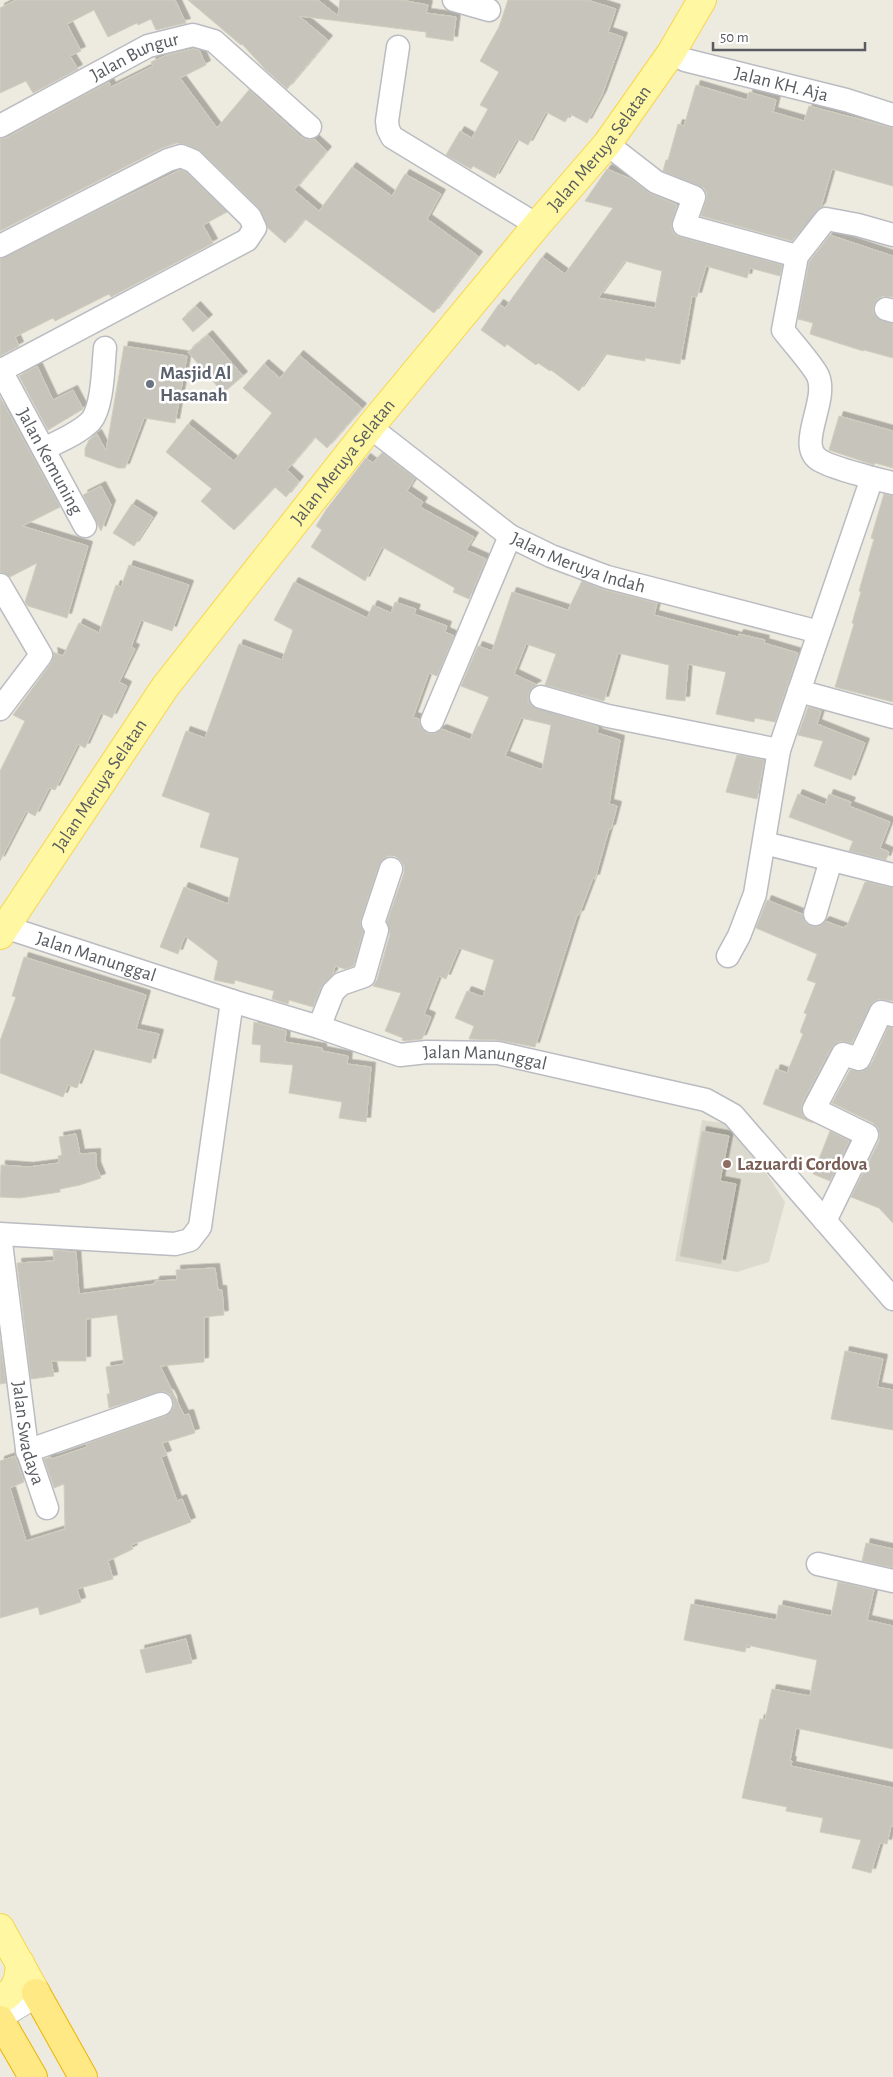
<svg xmlns="http://www.w3.org/2000/svg" width="893" height="2077" font-family="'Alegreya Sans',sans-serif">
	<style>
		.education { fill: #dcdace }
		.building { fill: #c7c4bc; stroke: #d1cdbd; fill-rule: evenodd; filter: url(#shadow) }
		.lines { fill: none; stroke-linecap: round; stroke-linejoin: round }
		.minor-casing { stroke: #babcc2; stroke-width: 25 }
		.secondary-casing { stroke: #babdc4; stroke-width: 30 }
		.primary-casing { stroke: #f9d54c; stroke-width: 30 }
		.motorway-casing { stroke: #ecb400; stroke-width: 30 }
		.minor { stroke: #fff; stroke-width: 22 }
		.secondary { stroke: #fff; stroke-width: 28 }
		.primary { stroke: #fff7a2; stroke-width: 28 }
		.motorway { stroke: #ffe984; stroke-width: 28 }
		.worship-dot { fill: #6b7280; stroke: #fff; stroke-width: 2 }
		.education-dot { fill: #8d6e63; stroke: #fff; stroke-width: 2 }
		.labels { text-anchor: middle; dominant-baseline: central; stroke-width: 5; stroke-linejoin: round; paint-order: stroke }
		.street-label { font-size: 19px; fill: #585c61; stroke: #fff }
		.worship-label { font-size: 19px; font-weight: bold; fill: #5b616d; stroke: #fff; text-anchor: start }
		.education-label { font-size: 19px; font-weight: bold; fill: #785e54; stroke: #fff; text-anchor: start }
	</style>
	<defs>
		<filter id="shadow"><feDropShadow dx="4.5" dy="-4.5" stdDeviation="0" flood-color="#0004"/></filter>
	</defs>
	<rect width="100%" height="100%" fill="#edebdf"/>
	<path class="education" d="M 702,1120 L 735,1125 L 785,1202 L 769,1262 L 737,1272 L 675,1261 Z"/>
	<path class="building" d="M 16,0 L 175,0 L 186,23 L 156,30 L 151,19 L 138,25 L 137,23 L 108,37 L 94,10 L 67,24 L 81,51 L 70,56 L 78,69 L 33,93 L 26,81 L 0,93 L 0,8 Z
		M 188,0 L 318,0 L 338,16 L 340,0 L 401,0 L 428,5 L 426,13 L 456,17 L 453,41 L 426,37 L 426,32 L 299,16 L 328,40 L 287,89 L 265,69 L 242,44 L 241,45 Z
		M 508,0 L 587,0 L 616,9 L 608,32 L 623,37 L 602,95 L 587,123 L 570,114 L 565,122 L 546,112 L 528,145 L 517,139 L 495,178 L 473,166 L 471,169 L 446,155 L 460,131 L 472,138 L 488,109 L 480,105 L 499,72 L 480,61 L 499,27 Z
		M 193,49 L 199,50 L 206,65 L 180,78 L 217,128 L 249,90 L 301,137 L 307,140 L 314,139 L 327,151 L 294,190 L 319,211 L 352,167 L 392,196 L 405,174 L 441,194 L 427,219 L 478,256 L 434,313 L 305,219 L 285,243 L 268,228 L 259,208 L 202,152 L 185,144 L 177,143 L 162,148 L 0,231 L 0,139 L 6,138 L 109,82 L 111,87 L 153,66 L 151,62 L 167,55 Z
		M 696,85 L 747,100 L 749,92 L 776,100 L 773,112 L 804,121 L 809,106 L 893,128 L 893,186 L 832,169 L 821,207 L 792,241 L 701,216 L 706,201 L 707,194 L 704,188 L 663,171 L 666,160 L 668,160 L 678,124 L 684,126 Z
		M 607,169 L 631,179 L 651,194 L 677,205 L 671,227 L 674,234 L 680,237 L 782,265 L 780,276 L 750,268 L 747,278 L 706,266 L 697,297 L 692,296 L 680,364 L 645,358 L 645,361 L 605,354 L 579,391 L 551,370 L 550,371 L 538,363 L 536,365 L 507,344 L 505,347 L 481,330 L 499,304 L 505,308 L 542,257 L 565,274 L 613,208 L 585,201 ZM 625,261 L 662,271 L 655,308 L 598,298 Z
		M 180,170 L 186,172 L 227,212 L 203,225 L 213,243 L 111,297 L 109,294 L 55,321 L 53,318 L 15,337 L 19,346 L 0,356 L 0,259 Z
		M 830,235 L 893,256 L 893,297 L 883,296 L 877,299 L 874,305 L 873,312 L 877,318 L 893,324 L 893,358 L 864,350 L 863,351 L 810,334 L 813,323 L 798,319 L 809,262 Z
		M 196,306 L 208,319 L 193,332 L 182,319 Z
		M 208,335 L 243,376 L 223,393 L 188,352 Z
		M 124,346 L 187,356 L 175,423 L 144,418 L 125,468 L 118,468 L 85,456 L 85,449 L 89,440 L 97,434 L 106,451 Z
		M 299,355 L 362,408 L 327,448 L 315,437 L 287,470 L 299,481 L 286,497 L 275,487 L 234,530 L 201,501 L 212,489 L 166,452 L 188,424 L 234,461 L 272,413 L 243,388 L 264,364 L 280,378 Z
		M 37,366 L 53,400 L 73,390 L 83,409 L 48,430 L 19,376 Z
		M 0,397 L 60,507 L 22,526 L 88,546 L 67,618 L 28,606 L 25,602 L 37,563 L 10,577 L 0,572 Z
		M 839,416 L 893,431 L 893,468 L 875,463 L 874,465 L 829,450 Z
		M 382,453 L 415,478 L 407,491 L 423,502 L 420,507 L 474,537 L 466,550 L 486,559 L 469,599 L 453,592 L 455,588 L 382,547 L 365,581 L 311,547 L 322,530 L 316,526 L 326,510 L 366,458 L 373,463 Z
		M 101,486 L 111,505 L 101,531 L 83,495 Z
		M 884,494 L 893,496 L 893,702 L 835,687 L 854,624 L 852,623 L 861,592 L 859,591 L 874,539 L 871,538 Z
		M 132,504 L 153,517 L 134,546 L 113,533 Z
		M 129,565 L 189,585 L 172,631 L 141,620 L 131,647 L 135,649 L 119,682 L 127,686 L 112,718 L 101,713 L 85,748 L 78,744 L 55,790 L 49,788 L 35,816 L 26,811 L 0,861 L 0,771 L 25,721 L 13,715 L 51,663 L 54,656 L 53,652 L 63,656 L 79,623 L 99,633 L 116,585 L 121,587 Z
		M 582,581 L 604,590 L 657,603 L 654,615 L 738,637 L 739,634 L 765,640 L 764,643 L 798,653 L 775,722 L 755,718 L 754,722 L 716,714 L 726,672 L 688,664 L 685,701 L 666,699 L 669,665 L 618,653 L 604,701 L 545,685 L 556,654 L 526,644 L 514,674 L 537,685 L 532,688 L 528,694 L 528,701 L 532,706 L 598,727 L 597,733 L 620,740 L 609,804 L 617,806 L 611,829 L 609,829 L 595,879 L 593,878 L 579,915 L 577,915 L 535,1047 L 498,1040 L 469,1039 L 474,1026 L 455,1018 L 467,991 L 483,997 L 494,960 L 459,948 L 446,979 L 439,976 L 424,1014 L 431,1017 L 422,1039 L 405,1041 L 402,1040 L 403,1038 L 385,1031 L 401,993 L 373,986 L 377,980 L 390,934 L 387,922 L 404,873 L 404,866 L 401,861 L 395,856 L 388,856 L 383,859 L 379,865 L 361,919 L 360,925 L 363,932 L 353,966 L 345,969 L 335,966 L 333,974 L 321,987 L 313,1007 L 289,1000 L 288,1004 L 272,999 L 274,991 L 235,980 L 234,984 L 214,980 L 218,961 L 185,936 L 178,954 L 160,947 L 184,887 L 228,904 L 239,858 L 200,847 L 210,813 L 162,796 L 186,731 L 205,738 L 239,644 L 282,660 L 293,630 L 274,620 L 294,582 L 367,618 L 373,605 L 391,613 L 395,602 L 416,609 L 414,614 L 447,626 L 445,632 L 454,636 L 437,676 L 429,673 L 413,717 L 419,719 L 421,728 L 427,733 L 434,734 L 442,729 L 470,740 L 489,697 L 461,686 L 478,646 L 492,651 L 512,592 L 568,610 ZM 521,718 L 551,725 L 542,770 L 505,756 Z
		M 808,707 L 821,711 L 817,724 L 865,743 L 851,780 L 814,766 L 823,741 L 798,735 Z
		M 737,755 L 764,760 L 757,799 L 726,792 Z
		M 798,794 L 825,805 L 829,794 L 851,802 L 849,806 L 890,822 L 880,848 L 889,852 L 886,860 L 849,851 L 853,841 L 789,817 Z
		M 865,882 L 893,888 L 893,1001 L 879,999 L 873,1002 L 852,1043 L 840,1041 L 831,1048 L 802,1103 L 801,1110 L 803,1116 L 813,1123 L 763,1104 L 776,1069 L 787,1073 L 803,1034 L 800,1032 L 807,1014 L 804,1013 L 816,983 L 807,980 L 817,954 L 756,928 L 767,900 L 802,914 L 802,913 L 805,923 L 811,926 L 819,927 L 825,921 L 844,928 L 845,926 L 847,926 Z
		M 24,957 L 146,995 L 136,1029 L 159,1034 L 151,1063 L 92,1049 L 77,1088 L 68,1085 L 63,1097 L 0,1073 L 0,1041 L 16,997 L 12,996 Z
		M 254,1022 L 286,1031 L 285,1042 L 322,1048 L 322,1051 L 348,1056 L 347,1064 L 371,1067 L 366,1122 L 339,1118 L 342,1102 L 289,1093 L 293,1065 L 260,1062 L 261,1045 L 252,1044 Z
		M 888,1027 L 893,1028 L 893,1223 L 879,1208 L 851,1197 L 879,1141 L 880,1135 L 878,1128 L 873,1123 L 832,1103 L 850,1070 L 862,1072 L 871,1065 Z
		M 702,1131 L 729,1136 L 720,1181 L 736,1184 L 721,1264 L 680,1256 Z
		M 830,1131 L 849,1141 L 830,1181 L 813,1174 Z
		M 76,1134 L 80,1154 L 96,1153 L 96,1166 L 101,1178 L 80,1185 L 60,1189 L 60,1192 L 20,1198 L 0,1197 L 1,1165 L 29,1167 L 59,1163 L 58,1156 L 62,1155 L 59,1137 Z
		M 53,1250 L 76,1252 L 79,1294 L 155,1284 L 155,1281 L 177,1280 L 176,1270 L 215,1268 L 218,1290 L 222,1290 L 224,1315 L 204,1317 L 204,1362 L 160,1366 L 184,1415 L 189,1414 L 195,1433 L 162,1443 L 167,1455 L 161,1457 L 177,1501 L 182,1499 L 191,1522 L 131,1545 L 133,1549 L 108,1561 L 113,1579 L 77,1589 L 81,1602 L 40,1615 L 38,1607 L 0,1618 L 0,1461 L 15,1456 L 24,1482 L 10,1488 L 26,1541 L 65,1529 L 64,1484 L 54,1488 L 44,1459 L 51,1457 L 52,1459 L 87,1447 L 86,1444 L 165,1416 L 171,1412 L 174,1406 L 173,1400 L 170,1394 L 163,1391 L 109,1408 L 107,1394 L 110,1394 L 106,1367 L 124,1364 L 117,1315 L 86,1319 L 86,1361 L 51,1361 L 54,1376 L 31,1379 L 17,1263 L 54,1261 Z
		M 0,1340 L 6,1383 L 0,1384 Z
		M 845,1351 L 883,1359 L 877,1387 L 893,1390 L 893,1430 L 831,1419 Z
		M 866,1543 L 893,1549 L 893,1568 L 862,1561 Z
		M 838,1582 L 874,1590 L 867,1620 L 893,1626 L 893,1749 L 796,1728 L 790,1761 L 792,1761 L 791,1766 L 893,1788 L 893,1826 L 891,1826 L 887,1844 L 880,1843 L 871,1873 L 852,1868 L 861,1840 L 820,1832 L 823,1818 L 786,1811 L 787,1807 L 742,1798 L 760,1719 L 765,1720 L 772,1689 L 810,1696 L 817,1660 L 747,1645 L 745,1652 L 684,1640 L 691,1604 L 776,1620 L 779,1605 L 831,1616 Z
		M 186,1639 L 192,1663 L 146,1673 L 140,1650 Z"/>
	<g class="lines">
		<g class="minor-casing">
			<g id="minor">
				<path d="M 454,0 L 489,10"/>
				<path d="M 398,47 L 387,121 L 388,129 L 392,137 L 537,225"/>
				<path id="s1" d="M 671,53 L 685,60 L 846,100 L 893,115"/>
				<path id="s2" d="M 0,126 L 148,46 L 193,35 L 214,41 L 310,127"/>
				<path d="M 607,144 L 656,182 L 694,197 L 684,225 L 797,256"/>
				<path d="M 0,246 L 168,160 L 181,156 L 193,161 L 250,217 L 255,228 L 247,240 L 0,371"/>
				<path d="M 886,309 L 893,311"/>
				<path id="s3" d="M 0,369 L 85,526"/>
				<path id="s4" d="M 370,427 L 510,536 L 551,556 L 607,577 L 819,632"/>
				<path d="M 44,449 C 59,441 78,434 91,421 C 103,406 103,367 105,348"/>
				<path d="M 872,478 C 856,473 836,469 821,461 C 794,447 829,402 818,376 C 813,365 791,341 783,330 L 797,256 L 826,219 L 858,225 L 893,235"/>
				<path d="M 0,585 L 41,655 L 0,709"/>
				<path d="M 799,691 L 893,717"/>
				<path d="M 541,697 L 608,716 L 779,750"/>
				<path d="M 432,721 L 510,536"/>
				<path d="M 764,843 L 893,875"/>
				<path d="M 815,914 L 831,860"/>
				<path id="s5" d="M 5,927 L 232,1001 L 319,1027 L 400,1055 L 427,1052 L 498,1053 L 706,1100 L 733,1115 L 893,1299"/>
				<path d="M 728,956 L 739,936 L 755,894 L 779,750 L 872,478 L 893,483"/>
				<path d="M 319,1027 L 333,992 L 341,984 L 364,976 L 377,930 L 373,923 L 391,869"/>
				<path d="M 825,1221 L 867,1135 L 814,1109 L 843,1054 L 859,1059 L 881,1012 L 893,1015"/>
				<path d="M 0,1234 L 175,1244 L 190,1240 L 200,1227 L 232,1001"/>
				<path id="s6" d="M 0,1235 L 27,1449 L 47,1508"/>
				<path d="M 27,1451 L 161,1404"/>
				<path d="M 818,1564 L 893,1581"/>
			</g>
		</g>
		<g class="secondary-casing">
			<path id="secondary" d="M 0,2015 L 36,1993"/>
		</g>
		<g class="primary-casing">
			<g id="primary">
				<path id="s7" d="M 0,935 L 165,687 L 370,427 L 537,225 L 607,144 L 671,53 L 702,0"/>
				<path d="M 0,1928 L 36,1993"/>
				<path d="M 0,2000 C 16,1991 19,1981 20,1963"/>
			</g>
		</g>
		<g class="motorway-casing">
			<path id="motorway" d="M 36,1993 L 83,2077
				M 0,2020 L 33,2077"/>
		</g>
		<use href="#minor" class="minor"/>
		<use href="#secondary" class="secondary"/>
		<use href="#primary" class="primary"/>
		<use href="#motorway" class="motorway"/>
	</g>
	<circle class="worship-dot" cx="150" cy="384" r="5"/>
	<circle class="education-dot" cx="727" cy="1164" r="5"/>
	<g class="labels">
		<g class="street-label">
			<text stroke="none"><textPath href="#s2" startOffset="152">Jalan Bungur</textPath></text>
			<text stroke="none"><textPath href="#s1" startOffset="115">Jalan KH. Aja</textPath></text>
			<text stroke="none"><textPath href="#s7" startOffset="990">Jalan Meruya Selatan</textPath></text>
			<text stroke="none"><textPath href="#s3" startOffset="105">Jalan Kemuning</textPath></text>
			<text stroke="none"><textPath href="#s7" startOffset="585">Jalan Meruya Selatan</textPath></text>
			<text stroke="none"><textPath href="#s4" startOffset="251">Jalan Meruya Indah</textPath></text>
			<text stroke="none"><textPath href="#s7" startOffset="180">Jalan Meruya Selatan</textPath></text>
			<text stroke="none"><textPath href="#s5" startOffset="96">Jalan Manunggal</textPath></text>
			<text stroke="none"><textPath href="#s5" startOffset="501">Jalan Manunggal</textPath></text>
			<text stroke="none"><textPath href="#s6" startOffset="200">Jalan Swadaya</textPath></text>
		</g>
		<g class="worship-label">
			<text x="160" y="373">Masjid Al<tspan x="160" dy="22">Hasanah</tspan></text>
		</g>
		<g class="education-label">
			<text x="737" y="1164">Lazuardi Cordova</text>
		</g>
	</g>
	<path d="M713 42v8h152v-8" fill="none" stroke="#585c61" stroke-width="2.5"/>
	<text x="720" y="42" font-size="15" fill="#585c61" stroke="#ffffff" stroke-width="4" paint-order="stroke">50 m</text>
</svg>
